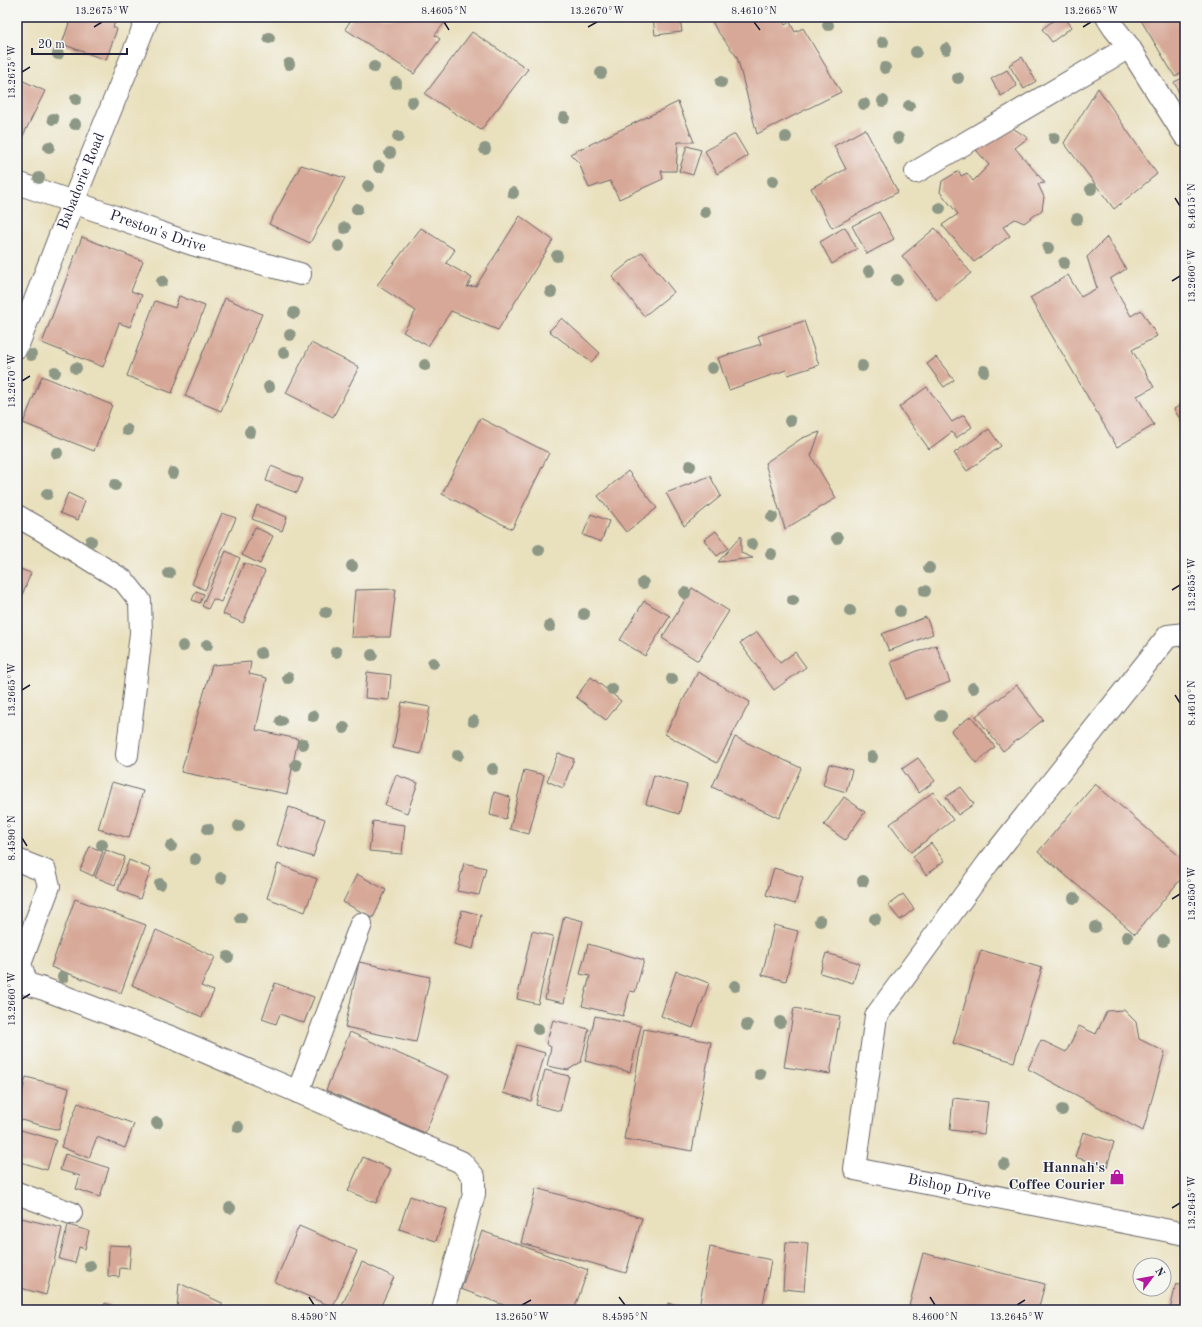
<svg xmlns="http://www.w3.org/2000/svg" width="1202" height="1327" font-family="'Old Standard TT',serif">
	<style>
		.building { fill: #d7a897 }
		.lines { fill: none; stroke-linecap: round; stroke-linejoin: round }
		.street-casing { stroke: #686468; stroke-width: 24 }
		.street { stroke: #fff; stroke-width: 22 }
		.tree { fill: #8c9885 }
		.ticks { fill: none; stroke: #22223b; stroke-width: 1.5 }
		.labels { text-anchor: middle; dominant-baseline: central; stroke-width: 3; stroke-linejoin: round; paint-order: stroke }
		.street-label { font-size: 15px; fill: #22223b; stroke: #f6f6f2 }
		.poi-label { font-size: 15px; font-weight: bold; fill: #22223b; stroke: #f6f6f2; text-anchor: end }
		.neatline { fill: none; stroke: #22223b; stroke-width: 1.5 }
		.ticks-label { font-size: 10px; text-anchor: middle; fill: #22223b }
	</style>
	<rect width="100%" height="100%" fill="#f6f6f2"/>
	<filter id="ink" filterUnits="userSpaceOnUse"><feTurbulence type="fractalNoise" baseFrequency=".025" numOctaves="2"/><feDisplacementMap in="SourceGraphic" scale="8" xChannelSelector="R" yChannelSelector="G"/><feConvolveMatrix kernelMatrix="1 2 1 2 8 2 1 2 1" color-interpolation-filters="sRGB"/></filter>
	<filter id="wash" filterUnits="userSpaceOnUse"><feTurbulence type="fractalNoise" baseFrequency=".012" numOctaves="4" result="noise"/><feDisplacementMap in="SourceGraphic" scale="16" xChannelSelector="R" yChannelSelector="G"/><feGaussianBlur stdDeviation="0.9" result="paint"/><feColorMatrix in="noise" values="0 0 0 0 0 0 0 0 0 0 0 0 0 0 0 0 0 1.4 0 .05"/><feComposite in="paint" operator="in"/></filter>
	<g filter="url(#wash)">
		<rect width="100%" height="100%" fill="#e9e0bd"/>
		<g id="blocks">
			<path class="building" d="M 71,17 L 117,17 L 113,27 L 117,29 L 106,60 L 62,44 Z
				M 353,17 L 449,17 L 435,35 L 440,39 L 414,74 L 345,29 Z
				M 653,17 L 680,17 L 682,32 L 655,35 Z
				M 710,17 L 740,17 L 742,20 L 747,17 L 781,17 L 785,25 L 790,22 L 795,32 L 803,28 L 841,92 L 757,134 L 737,57 L 716,29 Z
				M 1058,17 L 1064,17 L 1072,27 L 1052,42 L 1042,29 Z
				M 1139,17 L 1185,17 L 1185,71 L 1175,77 Z
				M 472,32 L 528,69 L 481,130 L 425,94 Z
				M 1022,57 L 1036,81 L 1024,89 L 1009,65 Z
				M 1007,70 L 1017,86 L 1001,96 L 991,79 Z
				M 1185,77 L 1185,103 L 1184,103 L 1174,82 Z
				M 17,78 L 45,91 L 17,148 Z
				M 1098,88 L 1157,174 L 1114,209 L 1064,143 Z
				M 678,102 L 694,142 L 678,142 L 676,171 L 661,171 L 663,179 L 619,199 L 610,181 L 589,188 L 579,163 L 570,154 Z
				M 1005,123 L 1028,138 L 1015,148 L 1045,183 L 1038,184 L 1044,197 L 1042,210 L 1024,223 L 1015,219 L 1003,227 L 1010,236 L 974,262 L 942,225 L 958,214 L 940,192 L 942,181 L 959,171 L 961,176 L 967,173 L 973,181 L 989,165 L 977,151 L 973,143 Z
				M 865,129 L 898,192 L 832,228 L 811,188 L 846,169 L 834,146 Z
				M 735,134 L 748,156 L 717,174 L 705,151 Z
				M 687,146 L 701,150 L 693,175 L 679,171 Z
				M 301,165 L 345,178 L 310,243 L 269,224 Z
				M 879,212 L 894,239 L 867,254 L 852,226 Z
				M 520,216 L 553,240 L 498,330 L 451,311 L 428,346 L 403,332 L 416,311 L 377,285 L 421,228 L 455,250 L 446,263 L 472,278 L 467,287 L 476,286 Z
				M 845,227 L 857,249 L 832,264 L 820,242 Z
				M 935,228 L 971,273 L 937,300 L 902,256 Z
				M 82,237 L 143,261 L 131,291 L 142,295 L 130,327 L 119,323 L 103,367 L 42,343 Z
				M 1107,237 L 1126,269 L 1110,279 L 1131,316 L 1141,310 L 1157,336 L 1132,350 L 1154,387 L 1137,396 L 1154,425 L 1117,447 L 1030,298 L 1068,275 L 1081,297 L 1097,288 L 1087,257 Z
				M 642,252 L 674,292 L 644,316 L 612,276 Z
				M 179,296 L 205,306 L 172,393 L 127,376 L 155,301 L 175,308 Z
				M 225,298 L 262,314 L 221,411 L 185,396 Z
				M 562,318 L 600,353 L 591,362 L 549,331 Z
				M 804,321 L 819,365 L 788,375 L 786,370 L 729,390 L 718,358 L 761,344 L 758,336 Z
				M 311,343 L 359,367 L 333,417 L 286,393 Z
				M 936,357 L 954,380 L 944,387 L 927,364 Z
				M 42,376 L 112,405 L 94,451 L 23,423 Z
				M 927,387 L 952,422 L 964,415 L 972,427 L 956,438 L 952,432 L 929,449 L 899,407 Z
				M 1185,402 L 1185,428 L 1174,409 Z
				M 480,418 L 549,453 L 512,529 L 442,494 Z
				M 989,429 L 1001,446 L 967,471 L 954,453 Z
				M 820,432 L 811,456 L 836,498 L 785,529 L 765,463 L 802,438 Z
				M 271,466 L 303,479 L 297,493 L 266,481 Z
				M 628,471 L 657,508 L 626,532 L 598,496 Z
				M 710,476 L 721,496 L 684,526 L 666,493 Z
				M 68,493 L 85,501 L 78,520 L 60,513 Z
				M 257,505 L 287,517 L 282,531 L 252,519 Z
				M 222,513 L 236,518 L 205,590 L 192,584 Z
				M 591,514 L 609,521 L 601,542 L 583,535 Z
				M 255,527 L 273,536 L 260,564 L 242,555 Z
				M 716,531 L 728,548 L 717,556 L 704,540 Z
				M 741,536 L 741,553 L 753,558 L 718,562 Z
				M 226,551 L 240,558 L 221,602 L 213,599 L 208,609 L 202,606 Z
				M 244,563 L 265,571 L 243,623 L 223,614 Z
				M 17,568 L 31,573 L 17,607 Z
				M 692,588 L 729,611 L 698,661 L 662,638 Z
				M 396,589 L 390,637 L 351,637 L 355,590 Z
				M 196,591 L 204,594 L 200,603 L 192,600 Z
				M 644,601 L 670,616 L 645,656 L 620,640 Z
				M 926,617 L 933,634 L 889,651 L 882,634 Z
				M 757,632 L 780,663 L 795,652 L 806,667 L 774,690 L 740,643 Z
				M 936,645 L 950,682 L 905,699 L 891,662 Z
				M 251,662 L 249,674 L 267,678 L 256,730 L 298,739 L 287,794 L 181,772 L 212,665 Z
				M 367,672 L 391,675 L 389,700 L 365,698 Z
				M 698,672 L 750,702 L 717,763 L 665,734 Z
				M 591,677 L 621,701 L 606,720 L 576,697 Z
				M 1017,685 L 1043,720 L 1003,751 L 976,716 Z
				M 402,702 L 430,707 L 421,754 L 393,748 Z
				M 971,716 L 995,747 L 976,763 L 951,731 Z
				M 735,737 L 801,768 L 779,818 L 712,787 Z
				M 558,753 L 574,759 L 563,788 L 547,781 Z
				M 918,758 L 935,781 L 919,793 L 902,769 Z
				M 829,764 L 852,770 L 846,792 L 823,785 Z
				M 524,770 L 544,775 L 529,834 L 510,829 Z
				M 396,775 L 418,783 L 407,813 L 385,805 Z
				M 654,775 L 687,785 L 679,814 L 646,804 Z
				M 112,782 L 143,791 L 129,838 L 98,829 Z
				M 1095,784 L 1185,861 L 1185,874 L 1135,934 L 1038,852 Z
				M 961,787 L 974,804 L 958,815 L 946,797 Z
				M 494,792 L 510,797 L 506,819 L 490,815 Z
				M 933,792 L 953,820 L 911,852 L 890,824 Z
				M 844,797 L 865,812 L 845,840 L 824,825 Z
				M 289,807 L 325,819 L 313,857 L 277,845 Z
				M 373,821 L 405,825 L 402,854 L 369,851 Z
				M 931,843 L 944,861 L 926,875 L 913,857 Z
				M 90,846 L 103,852 L 93,876 L 80,870 Z
				M 106,850 L 125,857 L 115,885 L 95,877 Z
				M 129,860 L 151,869 L 140,899 L 118,890 Z
				M 464,863 L 486,868 L 479,895 L 457,891 Z
				M 278,864 L 317,879 L 305,912 L 267,898 Z
				M 774,868 L 803,877 L 795,904 L 766,895 Z
				M 357,874 L 386,890 L 373,918 L 343,902 Z
				M 903,894 L 914,909 L 900,920 L 888,905 Z
				M 75,899 L 146,925 L 121,993 L 51,967 Z
				M 462,910 L 481,915 L 473,949 L 454,944 Z
				M 564,916 L 583,921 L 564,1003 L 545,999 Z
				M 774,925 L 798,931 L 786,981 L 762,975 Z
				M 156,930 L 215,957 L 201,986 L 214,991 L 202,1017 L 132,985 Z
				M 532,931 L 553,936 L 538,1004 L 517,999 Z
				M 588,944 L 644,960 L 635,992 L 630,991 L 623,1016 L 582,1006 L 590,976 L 580,974 Z
				M 981,950 L 1042,968 L 1014,1062 L 953,1043 Z
				M 826,953 L 859,963 L 853,983 L 820,973 Z
				M 359,962 L 430,977 L 416,1042 L 345,1027 Z
				M 676,971 L 709,983 L 693,1028 L 661,1016 Z
				M 275,983 L 314,997 L 304,1023 L 280,1014 L 276,1024 L 262,1019 Z
				M 794,1008 L 840,1016 L 830,1074 L 784,1067 Z
				M 1124,1010 L 1136,1022 L 1139,1039 L 1165,1052 L 1143,1131 L 1028,1069 L 1041,1040 L 1066,1052 L 1079,1026 L 1096,1034 L 1107,1011 Z
				M 595,1016 L 641,1026 L 630,1072 L 585,1061 Z
				M 553,1020 L 589,1029 L 581,1062 L 568,1070 L 547,1066 L 551,1047 L 546,1044 Z
				M 644,1029 L 711,1042 L 692,1151 L 624,1139 Z
				M 350,1032 L 449,1076 L 425,1133 L 326,1090 Z
				M 517,1045 L 545,1053 L 531,1101 L 503,1093 Z
				M 545,1070 L 569,1076 L 560,1111 L 536,1105 Z
				M 26,1077 L 69,1088 L 59,1130 L 17,1119 L 17,1113 Z
				M 953,1098 L 988,1102 L 984,1134 L 950,1130 Z
				M 78,1103 L 134,1124 L 125,1148 L 97,1137 L 89,1158 L 61,1147 Z
				M 17,1129 L 56,1140 L 47,1170 L 17,1161 Z
				M 1083,1132 L 1114,1142 L 1107,1167 L 1075,1157 Z
				M 65,1154 L 109,1168 L 100,1197 L 76,1189 L 80,1176 L 60,1170 Z
				M 363,1157 L 391,1169 L 376,1203 L 348,1191 Z
				M 536,1188 L 642,1218 L 626,1273 L 521,1243 Z
				M 410,1196 L 447,1209 L 436,1241 L 399,1229 Z
				M 17,1217 L 62,1228 L 46,1295 L 17,1287 Z
				M 68,1225 L 89,1231 L 85,1249 L 79,1247 L 75,1263 L 59,1259 Z
				M 299,1226 L 357,1251 L 333,1307 L 275,1282 Z
				M 482,1231 L 588,1270 L 574,1310 L 517,1310 L 461,1289 Z
				M 786,1242 L 808,1243 L 804,1291 L 783,1289 Z
				M 109,1245 L 131,1246 L 129,1269 L 120,1268 L 119,1277 L 108,1276 Z
				M 710,1247 L 771,1260 L 762,1310 L 741,1310 L 700,1302 Z
				M 923,1253 L 1045,1284 L 1038,1310 L 908,1310 Z
				M 362,1262 L 394,1277 L 379,1310 L 340,1310 Z
				M 179,1283 L 222,1303 L 222,1310 L 177,1310 Z
				M 1176,1284 L 1185,1286 L 1185,1310 L 1170,1310 Z
				M 105,1303 L 123,1310 L 102,1310 Z
				M 668,1303 L 688,1310 L 666,1310 Z
				M 639,1306 L 651,1310 L 638,1310 Z"/>
		</g>
	</g>
	<g filter="url(#ink)">
		<use href="#blocks" fill-opacity="0" stroke="#686468" stroke-width="1"/>
		<g class="lines">
			<g class="street-casing">
				<g id="street">
					<path d="M 1107,17 L 1114,28 L 1129,47 L 1185,136"/>
					<path d="M 916,172 L 1129,47"/>
					<path id="s1" d="M 17,183 L 73,202 L 192,244 L 300,274"/>
					<path id="s2" d="M 17,347 L 73,202 L 148,17"/>
					<path d="M 17,516 L 42,530 L 124,581 L 140,601 L 141,633 L 127,755"/>
					<path id="s3" d="M 1185,634 L 1168,636 L 988,863 L 876,1016 L 855,1169 L 1185,1234"/>
					<path d="M 17,860 L 45,871 L 49,886 L 20,964 L 27,984 L 44,989 L 173,1038 L 461,1162 L 474,1177 L 474,1194 L 443,1310"/>
					<path d="M 298,1092 L 361,924"/>
					<path d="M 17,1193 L 71,1213"/>
				</g>
			</g>
			<use href="#street" class="street"/>
		</g>
		<g class="tree">
			<circle cx="828" cy="25" r="6"/>
			<circle cx="269" cy="38" r="6"/>
			<circle cx="883" cy="42" r="6"/>
			<circle cx="946" cy="49" r="6"/>
			<circle cx="916" cy="52" r="6"/>
			<circle cx="58" cy="54" r="6"/>
			<circle cx="289" cy="64" r="6"/>
			<circle cx="374" cy="67" r="6"/>
			<circle cx="885" cy="68" r="6"/>
			<circle cx="601" cy="73" r="6"/>
			<circle cx="958" cy="78" r="6"/>
			<circle cx="721" cy="82" r="6"/>
			<circle cx="396" cy="83" r="6"/>
			<circle cx="76" cy="99" r="6"/>
			<circle cx="883" cy="101" r="6"/>
			<circle cx="412" cy="102" r="6"/>
			<circle cx="864" cy="104" r="6"/>
			<circle cx="909" cy="106" r="6"/>
			<circle cx="564" cy="118" r="6"/>
			<circle cx="53" cy="119" r="6"/>
			<circle cx="75" cy="124" r="6"/>
			<circle cx="398" cy="137" r="6"/>
			<circle cx="786" cy="137" r="6"/>
			<circle cx="898" cy="138" r="6"/>
			<circle cx="1054" cy="138" r="6"/>
			<circle cx="49" cy="147" r="6"/>
			<circle cx="485" cy="149" r="6"/>
			<circle cx="390" cy="153" r="6"/>
			<circle cx="379" cy="167" r="6"/>
			<circle cx="39" cy="178" r="6"/>
			<circle cx="773" cy="181" r="6"/>
			<circle cx="368" cy="186" r="6"/>
			<circle cx="1091" cy="189" r="6"/>
			<circle cx="513" cy="193" r="6"/>
			<circle cx="940" cy="208" r="6"/>
			<circle cx="357" cy="209" r="6"/>
			<circle cx="705" cy="212" r="6"/>
			<circle cx="1077" cy="219" r="6"/>
			<circle cx="345" cy="228" r="6"/>
			<circle cx="339" cy="246" r="6"/>
			<circle cx="1048" cy="248" r="6"/>
			<circle cx="557" cy="256" r="6"/>
			<circle cx="1064" cy="263" r="6"/>
			<circle cx="869" cy="271" r="6"/>
			<circle cx="897" cy="280" r="6"/>
			<circle cx="162" cy="281" r="6"/>
			<circle cx="551" cy="292" r="6"/>
			<circle cx="294" cy="313" r="6"/>
			<circle cx="290" cy="335" r="6"/>
			<circle cx="284" cy="353" r="6"/>
			<circle cx="31" cy="355" r="6"/>
			<circle cx="425" cy="365" r="6"/>
			<circle cx="862" cy="366" r="6"/>
			<circle cx="76" cy="368" r="6"/>
			<circle cx="712" cy="368" r="6"/>
			<circle cx="984" cy="371" r="6"/>
			<circle cx="55" cy="372" r="6"/>
			<circle cx="269" cy="387" r="6"/>
			<circle cx="790" cy="421" r="6"/>
			<circle cx="127" cy="430" r="6"/>
			<circle cx="250" cy="432" r="6"/>
			<circle cx="57" cy="453" r="6"/>
			<circle cx="690" cy="466" r="6"/>
			<circle cx="173" cy="473" r="6"/>
			<circle cx="115" cy="485" r="6"/>
			<circle cx="47" cy="494" r="6"/>
			<circle cx="772" cy="517" r="6"/>
			<circle cx="837" cy="538" r="6"/>
			<circle cx="91" cy="541" r="6"/>
			<circle cx="752" cy="544" r="6"/>
			<circle cx="539" cy="550" r="6"/>
			<circle cx="771" cy="554" r="6"/>
			<circle cx="352" cy="566" r="6"/>
			<circle cx="929" cy="568" r="6"/>
			<circle cx="169" cy="573" r="6"/>
			<circle cx="643" cy="583" r="6"/>
			<circle cx="925" cy="591" r="6"/>
			<circle cx="685" cy="593" r="6"/>
			<circle cx="793" cy="600" r="6"/>
			<circle cx="850" cy="611" r="6"/>
			<circle cx="900" cy="611" r="6"/>
			<circle cx="326" cy="612" r="6"/>
			<circle cx="584" cy="614" r="6"/>
			<circle cx="550" cy="626" r="6"/>
			<circle cx="207" cy="645" r="6"/>
			<circle cx="183" cy="646" r="6"/>
			<circle cx="336" cy="652" r="6"/>
			<circle cx="261" cy="653" r="6"/>
			<circle cx="372" cy="655" r="6"/>
			<circle cx="433" cy="663" r="6"/>
			<circle cx="288" cy="678" r="6"/>
			<circle cx="672" cy="679" r="6"/>
			<circle cx="973" cy="688" r="6"/>
			<circle cx="612" cy="689" r="6"/>
			<circle cx="313" cy="716" r="6"/>
			<circle cx="941" cy="716" r="6"/>
			<circle cx="281" cy="721" r="6"/>
			<circle cx="473" cy="721" r="6"/>
			<circle cx="344" cy="728" r="6"/>
			<circle cx="303" cy="744" r="6"/>
			<circle cx="458" cy="755" r="6"/>
			<circle cx="872" cy="757" r="6"/>
			<circle cx="296" cy="765" r="6"/>
			<circle cx="493" cy="769" r="6"/>
			<circle cx="239" cy="826" r="6"/>
			<circle cx="208" cy="829" r="6"/>
			<circle cx="102" cy="845" r="6"/>
			<circle cx="171" cy="846" r="6"/>
			<circle cx="195" cy="859" r="6"/>
			<circle cx="221" cy="878" r="6"/>
			<circle cx="863" cy="881" r="6"/>
			<circle cx="160" cy="884" r="6"/>
			<circle cx="1074" cy="898" r="6"/>
			<circle cx="241" cy="918" r="6"/>
			<circle cx="875" cy="919" r="6"/>
			<circle cx="820" cy="921" r="6"/>
			<circle cx="1095" cy="927" r="6"/>
			<circle cx="1127" cy="937" r="6"/>
			<circle cx="1163" cy="941" r="6"/>
			<circle cx="228" cy="957" r="6"/>
			<circle cx="63" cy="977" r="6"/>
			<circle cx="735" cy="986" r="6"/>
			<circle cx="780" cy="1022" r="6"/>
			<circle cx="747" cy="1025" r="6"/>
			<circle cx="538" cy="1029" r="6"/>
			<circle cx="760" cy="1074" r="6"/>
			<circle cx="1062" cy="1110" r="6"/>
			<circle cx="157" cy="1123" r="6"/>
			<circle cx="238" cy="1127" r="6"/>
			<circle cx="1004" cy="1164" r="6"/>
			<circle cx="230" cy="1208" r="6"/>
			<circle cx="90" cy="1266" r="6"/>
		</g>
	</g>
	<path class="ticks" d="M 444,22 L 449,30M 754,22 L 760,30M 94,27 L 102,22M 588,27 L 597,22M 1083,27 L 1091,22M 22,72 L 30,67M 1175,198 L 1180,206M 1172,281 L 1180,276M 22,381 L 30,376M 1172,590 L 1180,585M 22,690 L 30,685M 1175,695 L 1180,703M 22,838 L 27,846M 1172,899 L 1180,894M 22,999 L 30,994M 1172,1208 L 1180,1203M 309,1297 L 314,1305M 619,1297 L 625,1305M 930,1297 L 935,1305M 522,1305 L 531,1300M 1017,1305 L 1025,1300"/>
	<defs>
		<g id="shop-bare" transform="scale(1.2)"><path d="M-5-2.5h2.3a2.7 3.5 0 0 1 5.4 0H5L5.5 6h-11ZM-1.5-2.5h3a1.5 2.3 0 0 0-3 0Z" fill="#b5179e" stroke="#f6f6f2" stroke-width="2.5" paint-order="stroke"/></g>
	</defs>
	<g fill-rule="evenodd">
		<use href="#shop-bare" x="1117" y="1177"/>
	</g>
	<g class="labels">
		<g class="street-label">
			<text stroke="none"><textPath href="#s2" startOffset="178">Babadorie Road</textPath></text>
			<text stroke="none"><textPath href="#s1" startOffset="149">Preston's Drive</textPath></text>
			<text stroke="none"><textPath href="#s3" startOffset="747">Bishop Drive</textPath></text>
		</g>
		<g class="poi-label">
			<text x="1105" y="1168">Hannah's<tspan x="1105" dy="17">Coffee Courier</tspan></text>
		</g>
	</g>
	<rect width="1202" height="1327" fill="none" stroke="#f6f6f2" stroke-width="44"/>
	<g transform="translate(1152 1277) rotate(58)"><circle r="19" fill="#f6f6f2" stroke="#a1a1a9"/>
	<path d="M0-3L7 15L0 10L-7 15Z" fill="#b5179e"/>
	<text y="-6" font-size="11" font-weight="bold" text-anchor="middle" fill="#22223b">N</text>
	</g>
	<path d="M32 48v6h95v-6" fill="none" stroke="#22223b" stroke-width="2"/>
	<text x="38" y="48" font-size="12" fill="#22223b" stroke="#f6f6f2" stroke-width="3" paint-order="stroke">20 m</text>
	<rect x="22" y="22" width="1158" height="1283" class="neatline"/>
	<g class="ticks-label">
		<text x="102" y="14">13.2675°W</text>
		<text x="444" y="14">8.4605°N</text>
		<text x="597" y="14">13.2670°W</text>
		<text x="754" y="14">8.4610°N</text>
		<text x="1091" y="14">13.2665°W</text>
		<text transform="translate(11 72) rotate(-90)" y="4">13.2675°W</text>
		<text transform="translate(1191 206) rotate(-90)" y="4">8.4615°N</text>
		<text transform="translate(1191 276) rotate(-90)" y="4">13.2660°W</text>
		<text transform="translate(11 381) rotate(-90)" y="4">13.2670°W</text>
		<text transform="translate(1191 585) rotate(-90)" y="4">13.2655°W</text>
		<text transform="translate(11 690) rotate(-90)" y="4">13.2665°W</text>
		<text transform="translate(1191 703) rotate(-90)" y="4">8.4610°N</text>
		<text transform="translate(11 838) rotate(-90)" y="4">8.4590°N</text>
		<text transform="translate(1191 894) rotate(-90)" y="4">13.2650°W</text>
		<text transform="translate(11 999) rotate(-90)" y="4">13.2660°W</text>
		<text transform="translate(1191 1203) rotate(-90)" y="4">13.2645°W</text>
		<text x="314" y="1320">8.4590°N</text>
		<text x="522" y="1320">13.2650°W</text>
		<text x="625" y="1320">8.4595°N</text>
		<text x="935" y="1320">8.4600°N</text>
		<text x="1017" y="1320">13.2645°W</text>
	</g>
</svg>
